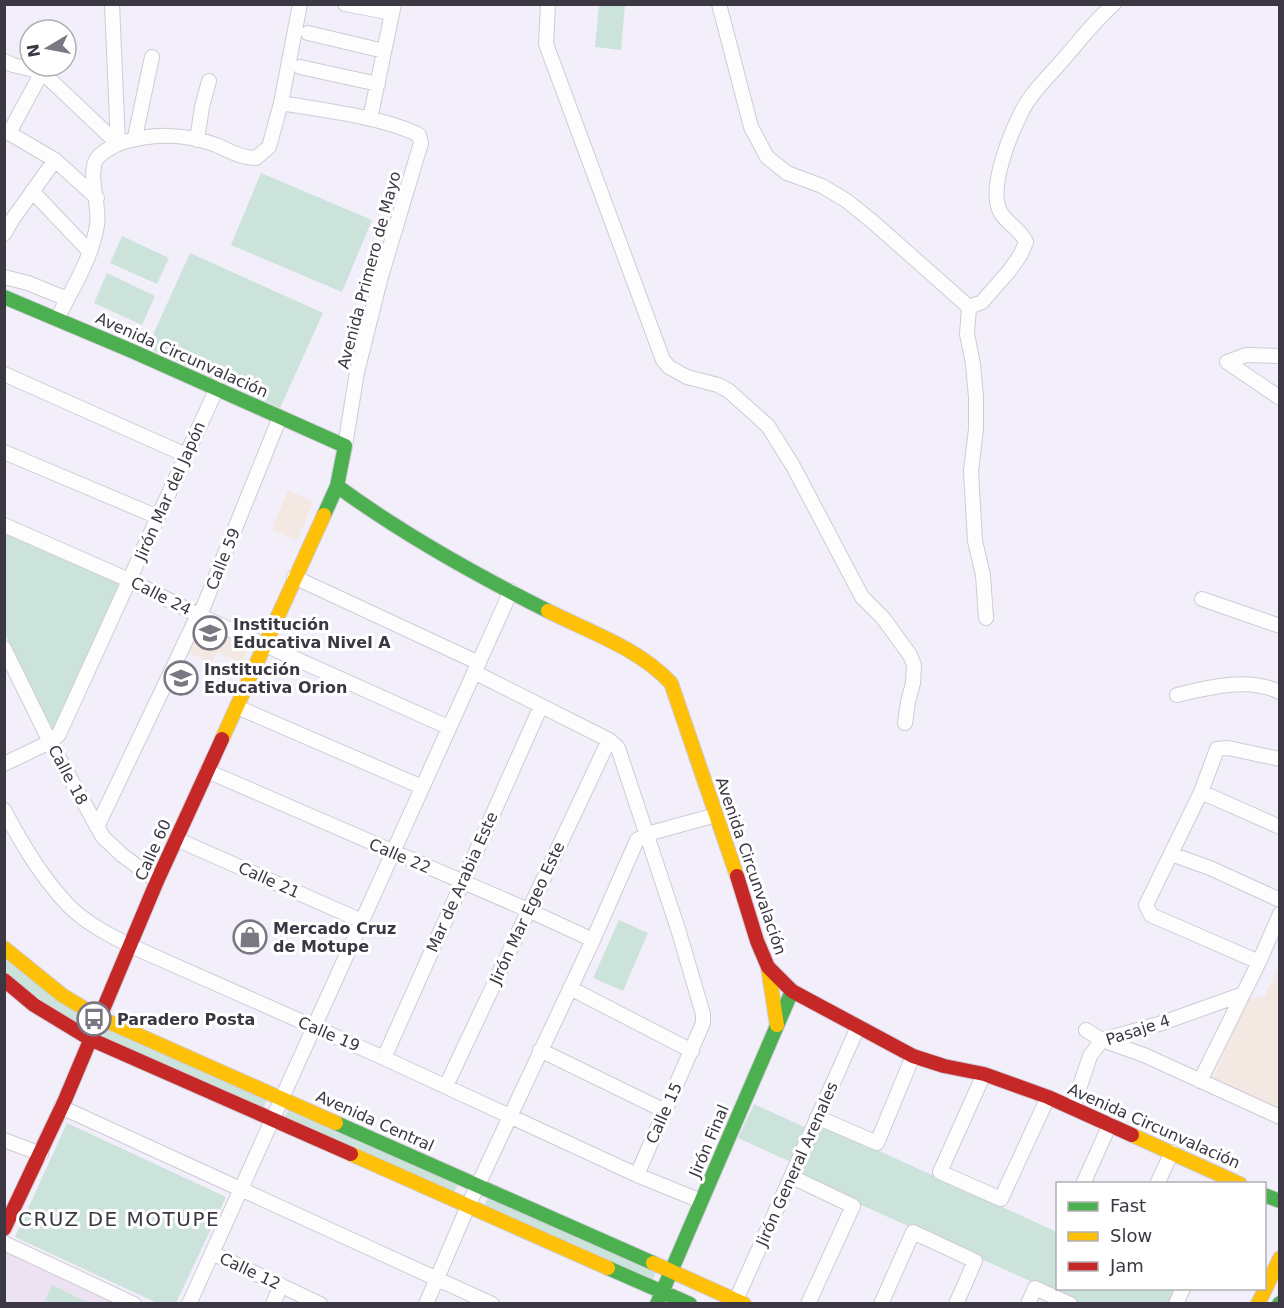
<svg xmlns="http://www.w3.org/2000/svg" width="1284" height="1308" font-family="'DejaVu Sans',sans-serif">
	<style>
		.industrial { fill: #ece2f2 }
		.education { fill: #f4e8e3 }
		.green { fill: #cce3dc }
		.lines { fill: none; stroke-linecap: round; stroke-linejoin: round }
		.street-casing { stroke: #cfcbd6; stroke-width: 16 }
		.fast-casing { stroke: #cfcbd6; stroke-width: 16 }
		.slow-casing { stroke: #cfcbd6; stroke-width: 16 }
		.jam-casing { stroke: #cfcbd6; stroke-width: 16 }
		.street { stroke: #fdfdfe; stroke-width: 14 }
		.fast { stroke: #4caf50; stroke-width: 14 }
		.slow { stroke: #ffc107; stroke-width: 14 }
		.jam { stroke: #c62828; stroke-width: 14 }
		.labels { text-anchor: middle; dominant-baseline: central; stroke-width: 6; stroke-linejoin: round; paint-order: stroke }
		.street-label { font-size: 16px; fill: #3b3743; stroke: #fff }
		.poi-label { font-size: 16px; font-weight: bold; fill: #3b3743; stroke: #fff; text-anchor: start }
		.quarter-label { font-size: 20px; letter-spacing: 1.5px; fill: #3b3743; stroke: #fff }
	</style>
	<rect width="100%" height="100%" fill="#f3effa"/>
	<path class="industrial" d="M 5,1251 L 116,1303 L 5,1304 Z"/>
	<path class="education" d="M 288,490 L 313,501 L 297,541 L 272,529 Z
		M 199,622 L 250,644 L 242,663 L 217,652 L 212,663 L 186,652 Z
		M 1279,963 L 1279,1108 L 1212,1080 L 1247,999 L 1265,996 Z"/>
	<path class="green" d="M 599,5 L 625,5 L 621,50 L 595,47 Z
		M 261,173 L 372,220 L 342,292 L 231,245 Z
		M 122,236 L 169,258 L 157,284 L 110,263 Z
		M 190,253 L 323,313 L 280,408 L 147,348 Z
		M 107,273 L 155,296 L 142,325 L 94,303 Z
		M 5,532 L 124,586 L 52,733 L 5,634 Z
		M 619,920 L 648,933 L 623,991 L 593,978 Z
		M 4,954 L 87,1013 L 80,1027 L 5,975 Z
		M 108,1025 L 267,1098 L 263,1110 L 102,1038 Z
		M 754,1104 L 809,1129 L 793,1163 L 738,1138 Z
		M 290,1107 L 459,1183 L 453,1194 L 284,1118 Z
		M 67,1123 L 226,1197 L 176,1303 L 157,1303 L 15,1237 Z
		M 820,1124 L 1057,1232 L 1058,1288 L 1179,1289 L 1172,1303 L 1079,1303 L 797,1176 Z
		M 489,1196 L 656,1272 L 652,1282 L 483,1207 Z
		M 52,1285 L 89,1303 L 44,1303 Z"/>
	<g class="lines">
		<g class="street-casing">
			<path id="street" d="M 345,4 L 392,13
				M 548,4 L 546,44 L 663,360 L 669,367 L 687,377 L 718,385 L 729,391 L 768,426 L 793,466 L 862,597 L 883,618 L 910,655 L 914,665 L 913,683 L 908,702 L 905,723
				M 719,4 L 751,127 L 767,157 L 787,173 L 822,186 L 847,201 L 873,222 L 969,307
				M 308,33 L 384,51
				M 4,61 L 13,65 L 42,72 L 118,144 C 149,133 185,133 216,145 C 230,151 241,158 256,158 L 269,147 L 281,103 L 300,4
				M 300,67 L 378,84
				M 42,72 L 9,133 L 55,160 L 97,198
				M 281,103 C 321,110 384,117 419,135 L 421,143 L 380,280 L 357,372 L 345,446
				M 370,119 L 394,4
				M 135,137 L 152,57
				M 197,140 L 202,107 L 209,81
				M 32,191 L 90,252
				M 4,234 L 12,220 L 55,160
				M 4,277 L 28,283 L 67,299
				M 57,319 C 72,289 92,258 97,225 C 100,206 88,176 96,160 C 101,152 110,148 118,144 L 112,4
				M 1227,362 L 1280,398
				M 1227,362 L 1246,355 L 1280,356
				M 4,374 L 186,455
				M 4,452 L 158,517
				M 4,525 L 129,580 L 198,615 L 448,727
				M 294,577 L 479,663
				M 1202,599 L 1280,626
				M 986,618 L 983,575 L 975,541 L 971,471 L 976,429 L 976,397 L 973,364 L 967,334 L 969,307 L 982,302 L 1010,270 L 1021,254 L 1026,242 C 1019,226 1002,222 998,206 C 991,182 1010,135 1021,113 C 1030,94 1047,78 1061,62 C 1078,43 1094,21 1114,4
				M 4,648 L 50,742 L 103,837 L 122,855 L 157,881
				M 474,672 L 609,740 L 618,748 L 678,929 L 703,1014 L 703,1023 L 637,1175
				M 1177,695 C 1210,687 1247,677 1280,692
				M 237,707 L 422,787
				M 4,764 L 50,742 L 59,734 L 217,388
				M 207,771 L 528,910 L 593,940
				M 1201,792 L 1280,827
				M 4,810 C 22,844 42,878 69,906 C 86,923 109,935 131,946 L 384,1058 L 637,1175 L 701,1201
				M 97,827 L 198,615 L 203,608 L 280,417
				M 176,839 L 362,921
				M 1171,854 L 1210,868 L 1280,900
				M 1259,962 L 1151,915 L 1146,905 L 1201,792 L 1217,749 L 1228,748 L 1280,759
				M 570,988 L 692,1051
				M 1086,1030 L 1102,1040 L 1144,1055 L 1280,1117
				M 540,1050 L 665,1111
				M 384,1058 L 541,706
				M 984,1074 L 940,1172 L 1001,1199 L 1048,1097
				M 1200,1081 L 1259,962 L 1280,914
				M 446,1086 L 609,740
				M 61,1107 L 492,1304
				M 1073,1107 L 1090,1056 L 1102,1040 L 1162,1023 L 1243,994
				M 817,1117 L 877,1143 L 913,1056
				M 4,1140 L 41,1154
				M 792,1177 L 853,1206 L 808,1304
				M 1083,1184 L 1110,1124
				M 1157,1184 L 1172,1152
				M 4,1243 L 134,1304
				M 212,1253 L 320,1304
				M 736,1300 L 858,1027
				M 189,1304 L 511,591
				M 273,1304 L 281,1285
				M 426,1304 L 468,1206 L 593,940 L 637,840 L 647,834 L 716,815
				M 881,1304 L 913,1232 L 975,1261 L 956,1304
				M 1028,1304 L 1035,1288 L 1070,1304
				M 1176,1304 L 1183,1288"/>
		</g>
		<g class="fast-casing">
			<path id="fast" d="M 4,297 L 132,351 L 345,446 L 337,486 L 324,515
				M 337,486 C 404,535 474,574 548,611
				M 336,1123 L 653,1263
				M 1264,1195 L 1280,1201
				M 608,1268 L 690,1304
				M 657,1304 L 792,991
				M 1279,1304 L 1280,1303"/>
		</g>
		<g class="slow-casing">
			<path id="slow" d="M 548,611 C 590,632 638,648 671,683 L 737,876
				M 222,739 L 324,515
				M 4,948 L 62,995 L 100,1018 L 336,1123
				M 768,967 L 777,1025
				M 1132,1135 L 1240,1184
				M 351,1154 L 608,1268
				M 653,1263 L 744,1304
				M 1258,1304 L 1280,1258"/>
		</g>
		<g class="jam-casing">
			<path id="jam" d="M 737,876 L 757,941 L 768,967 L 792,991 L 913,1056 L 944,1066 L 984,1074 L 1048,1097 L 1132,1135
				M 4,980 L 34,1005 L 90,1039 L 351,1154
				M 4,1229 L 65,1100 L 157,881 L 222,739"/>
		</g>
		<use href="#street" class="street"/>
		<use href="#fast" class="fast"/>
		<use href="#slow" class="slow"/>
		<use href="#jam" class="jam"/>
	</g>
	<defs>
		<g id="school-ring" transform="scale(1.725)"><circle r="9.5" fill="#fff" stroke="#7b7783" stroke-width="1.5"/><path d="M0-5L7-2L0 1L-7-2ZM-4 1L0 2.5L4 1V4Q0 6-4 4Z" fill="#7b7783"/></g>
		<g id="shop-ring" transform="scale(1.725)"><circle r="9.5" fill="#fff" stroke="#7b7783" stroke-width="1.5"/><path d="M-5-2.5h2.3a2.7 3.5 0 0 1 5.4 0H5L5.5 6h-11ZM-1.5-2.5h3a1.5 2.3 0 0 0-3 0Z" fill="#7b7783"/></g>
		<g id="bus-ring" transform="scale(1.725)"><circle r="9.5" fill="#fff" stroke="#7b7783" stroke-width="1.5"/><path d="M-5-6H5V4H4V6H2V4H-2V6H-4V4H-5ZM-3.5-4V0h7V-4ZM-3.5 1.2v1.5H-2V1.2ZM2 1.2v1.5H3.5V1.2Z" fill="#7b7783"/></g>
	</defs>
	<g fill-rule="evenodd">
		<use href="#school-ring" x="210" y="633"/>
		<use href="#school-ring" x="181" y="678"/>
		<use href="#shop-ring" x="250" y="937"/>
		<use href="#bus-ring" x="94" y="1019"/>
	</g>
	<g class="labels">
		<g class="street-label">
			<text transform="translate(369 270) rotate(-75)">Avenida Primero de Mayo</text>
			<text transform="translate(182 355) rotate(24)">Avenida Circunvalación</text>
			<text transform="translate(170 491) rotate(-66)">Jirón Mar del Japón</text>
			<text transform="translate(223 559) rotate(-68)">Calle 59</text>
			<text transform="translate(161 596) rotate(27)">Calle 24</text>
			<text transform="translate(68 775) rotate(62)">Calle 18</text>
			<text transform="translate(153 850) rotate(-66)">Calle 60</text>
			<text transform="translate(400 856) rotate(23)">Calle 22</text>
			<text transform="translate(751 866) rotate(71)">Avenida Circunvalación</text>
			<text transform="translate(269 880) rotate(24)">Calle 21</text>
			<text transform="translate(462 882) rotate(-66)">Mar de Arabia Este</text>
			<text transform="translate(527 913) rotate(-65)">Jirón Mar Egeo Este</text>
			<text transform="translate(1138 1030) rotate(-18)">Pasaje 4</text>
			<text transform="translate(329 1034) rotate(23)">Calle 19</text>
			<text transform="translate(664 1113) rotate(-66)">Calle 15</text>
			<text transform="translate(375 1121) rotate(24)">Avenida Central</text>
			<text transform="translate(1154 1126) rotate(24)">Avenida Circunvalación</text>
			<text transform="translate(709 1141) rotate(-67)">Jirón Final</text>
			<text transform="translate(797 1164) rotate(-66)">Jirón General Arenales</text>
			<text transform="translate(250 1271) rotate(25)">Calle 12</text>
		</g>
		<g class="poi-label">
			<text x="233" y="624">Institución<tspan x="233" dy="18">Educativa Nivel A</tspan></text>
			<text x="204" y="669">Institución<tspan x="204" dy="18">Educativa Orion</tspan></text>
			<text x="273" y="928">Mercado Cruz<tspan x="273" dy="18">de Motupe</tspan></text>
			<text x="117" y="1019">Paradero Posta</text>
		</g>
		<g class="quarter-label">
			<text x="119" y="1219">CRUZ DE MOTUPE</text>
		</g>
	</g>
	<rect width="1284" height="1308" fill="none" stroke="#3b3743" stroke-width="12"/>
	<rect x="1056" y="1182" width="210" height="108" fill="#ffffff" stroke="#b1afb4" stroke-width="1.5"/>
	<rect x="1068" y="1202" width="30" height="9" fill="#4caf50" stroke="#b1afb4" stroke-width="1.5"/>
	<text x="1110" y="1212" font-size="18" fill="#3b3743">Fast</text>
	<rect x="1068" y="1232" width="30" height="9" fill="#ffc107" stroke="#b1afb4" stroke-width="1.5"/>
	<text x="1110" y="1242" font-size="18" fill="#3b3743">Slow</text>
	<rect x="1068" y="1262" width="30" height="9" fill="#c62828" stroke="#b1afb4" stroke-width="1.5"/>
	<text x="1110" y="1272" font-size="18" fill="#3b3743">Jam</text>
	<g transform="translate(48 48) rotate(260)"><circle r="28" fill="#ffffff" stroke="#b1afb4" stroke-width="1.5"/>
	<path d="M0-4.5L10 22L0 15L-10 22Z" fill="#7b7783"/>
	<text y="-9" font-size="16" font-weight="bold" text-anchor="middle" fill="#3b3743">N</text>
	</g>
</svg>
